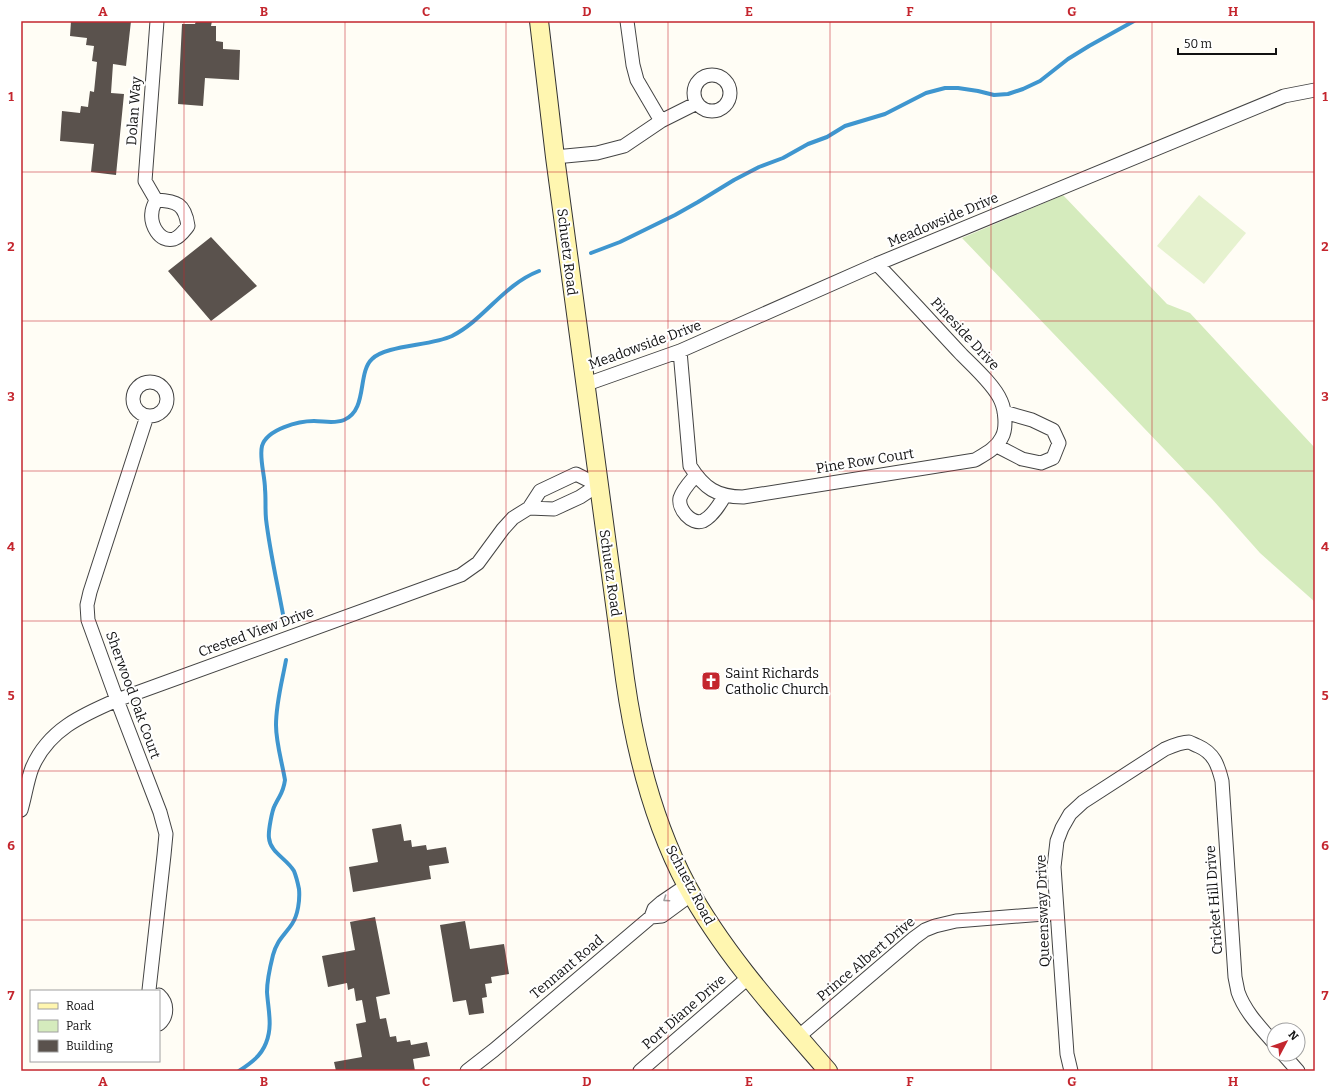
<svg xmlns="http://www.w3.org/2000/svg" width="1336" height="1092" font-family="Bitter,serif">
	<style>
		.green { fill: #d5ebbd }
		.pitch { fill: #e6f2cf }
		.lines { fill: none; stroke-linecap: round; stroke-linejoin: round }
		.stream { stroke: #3f96cf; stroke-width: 4 }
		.building { fill: #5a524d }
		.minor-casing { stroke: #444; stroke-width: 15 }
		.secondary-casing { stroke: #333; stroke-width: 20 }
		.minor { stroke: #fff; stroke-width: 13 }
		.secondary { stroke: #fff6b0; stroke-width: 18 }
		.oneway { stroke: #a0a0a0 }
		.grid { fill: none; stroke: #c4262e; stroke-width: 1; stroke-opacity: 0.55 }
		.labels { text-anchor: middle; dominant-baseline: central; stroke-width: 4; stroke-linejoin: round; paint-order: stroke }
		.street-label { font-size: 14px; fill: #111; stroke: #fff }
		.poi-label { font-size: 14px; fill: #111; stroke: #fff; text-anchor: start }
		.neatline { fill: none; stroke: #c4262e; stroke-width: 1.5 }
		.grid-label { font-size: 13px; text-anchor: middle; font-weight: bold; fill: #c4262e }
	</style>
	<rect width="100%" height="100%" fill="#fffdf5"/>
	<path class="green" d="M 1063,195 L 1167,304 L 1190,313 L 1315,448 L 1315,602 L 1260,553 L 1212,499 L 962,238 Z"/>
	<path class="pitch" d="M 1199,195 L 1246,233 L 1204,284 L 1157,246 Z"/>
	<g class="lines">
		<path class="stream" d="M 591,253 L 620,242 L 675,215 L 698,202 L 734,180 L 759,167 L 783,158 L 808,144 L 827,137 L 845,126 L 885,114 L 926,93 L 945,88 L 958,88 L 978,91 L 994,95 L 1008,94 L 1023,89 L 1040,81 L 1068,59 L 1089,46 L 1134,21
			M 284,620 C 278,586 270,553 266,519 C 265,509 266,499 265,489 C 265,476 259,458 262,446 C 267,429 299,421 314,421 C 324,421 334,424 344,420 C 368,410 357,373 372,359 C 386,345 431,346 452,336 C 485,319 503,285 539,271
			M 239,1071 C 251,1063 261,1056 266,1043 C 273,1026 268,1009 267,992 C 267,980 270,967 273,955 C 277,940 284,936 292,924 C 298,915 300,900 299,889 C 298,884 296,876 294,871 C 287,859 270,852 269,838 C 268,832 272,810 275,805 C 280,794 283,794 285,780 C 282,762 276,743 276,725 C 276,703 282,682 286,660"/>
	</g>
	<path class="building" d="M 71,21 L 131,21 L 126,66 L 113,64 L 111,93 L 124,94 L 116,175 L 91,172 L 94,144 L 60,141 L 62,111 L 80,113 L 81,106 L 88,107 L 90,91 L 94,92 L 97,62 L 92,61 L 94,46 L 86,45 L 87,38 L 70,36 Z
		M 196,21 L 212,21 L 211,26 L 216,26 L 216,41 L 223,42 L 223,49 L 240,50 L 239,80 L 205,78 L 203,106 L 178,104 L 182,24 L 195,24 Z
		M 211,237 L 257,286 L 211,321 L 168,271 Z
		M 401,824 L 404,841 L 411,840 L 412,847 L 426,845 L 427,850 L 446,847 L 449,863 L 429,866 L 431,879 L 353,892 L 349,867 L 378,862 L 372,829 Z
		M 375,917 L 390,994 L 376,997 L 380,1019 L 386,1018 L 390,1037 L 396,1036 L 397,1042 L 410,1040 L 411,1045 L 427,1042 L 430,1056 L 413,1059 L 415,1071 L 336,1071 L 334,1062 L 362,1057 L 356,1024 L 366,1022 L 362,1000 L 356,1001 L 354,988 L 348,990 L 347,983 L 328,987 L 322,956 L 355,950 L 350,922 Z
		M 465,921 L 470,949 L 504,944 L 509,974 L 491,977 L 492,983 L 485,984 L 487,997 L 482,998 L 484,1013 L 469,1015 L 466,1000 L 453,1002 L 440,925 Z"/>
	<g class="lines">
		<g class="minor-casing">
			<path id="minor" d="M 627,21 L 633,65 L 637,80 L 661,121
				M694 93a18 18 0 1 1 36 0a18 18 0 1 1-36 0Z
				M 555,157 L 597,153 L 624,146 L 661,121 L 697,103
				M 156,200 L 145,181 L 157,21
				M 156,200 C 177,201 185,204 188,226 C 184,231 180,237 174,239 C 159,243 150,224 152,212 C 152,208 155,203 156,200 Z
				M 680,351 L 690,466 C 704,488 717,497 743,497 L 975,460 C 985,454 997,448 1002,437 C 1007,428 1005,410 1001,401 C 995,386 974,367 962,355 C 934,325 906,294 877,264
				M133 399a17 17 0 1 1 34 0a17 17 0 1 1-34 0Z
				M 584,385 L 680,351 L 877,264 L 1284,96 L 1315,90
				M 147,416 L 90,592 L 87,605 L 88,620 L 117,700 L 160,812 L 166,834 L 164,855 L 149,990
				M 997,446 L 1022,459 L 1041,463 L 1053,458 L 1059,443 L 1053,430 L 1032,420 L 1004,412
				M 696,475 C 690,482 683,489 680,498 C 678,509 691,525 703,521 C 713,516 720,504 725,495
				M 21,810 C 25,797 27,781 32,768 C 48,730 82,715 117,700 L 461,575 L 478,563 L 503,529 L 513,518 L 529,508 L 554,509 L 580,497 L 598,485 L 576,474 L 540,491 L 529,508
				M 651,917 L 654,909 L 662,902 L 687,885
				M 159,995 C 168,1003 168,1016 159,1024
				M 798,1037 L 914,938 L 925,930 L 935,926 L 956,921 L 1057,913
				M 1283,1054 L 1298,1071
				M 467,1071 L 494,1050 L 651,917 L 662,916 L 692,894
				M 640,1071 L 749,977
				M 1071,1071 L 1067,1054 L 1054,867 L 1057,841 L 1062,828 L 1070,814 L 1083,802 L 1165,749 C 1172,746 1181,742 1189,742 C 1192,743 1195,745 1198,746 C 1214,753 1218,765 1222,781 L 1235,977 C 1236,982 1237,987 1238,992 C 1245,1012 1261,1028 1274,1043"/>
		</g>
		<g class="secondary-casing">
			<path id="secondary" d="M 539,21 L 555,157 L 625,679 C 635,750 653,822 687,886 C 724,954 778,1013 828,1071"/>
		</g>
		<use href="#minor" class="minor"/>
		<use href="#secondary" class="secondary"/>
	</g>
	<defs><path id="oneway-chevron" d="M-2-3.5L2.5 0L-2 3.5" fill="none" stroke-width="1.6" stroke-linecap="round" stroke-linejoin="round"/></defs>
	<use class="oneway" href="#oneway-chevron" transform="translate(666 899) rotate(146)"/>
	<path class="grid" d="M 184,21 L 184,1071M 345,21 L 345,1071M 506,21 L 506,1071M 668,21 L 668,1071M 830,21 L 830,1071M 991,21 L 991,1071M 1152,21 L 1152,1071M 21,172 L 1315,172M 21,321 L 1315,321M 21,471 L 1315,471M 21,621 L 1315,621M 21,771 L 1315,771M 21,920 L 1315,920"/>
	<defs>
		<g id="church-square" transform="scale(1)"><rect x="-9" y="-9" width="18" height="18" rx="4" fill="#c4262e" stroke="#fff"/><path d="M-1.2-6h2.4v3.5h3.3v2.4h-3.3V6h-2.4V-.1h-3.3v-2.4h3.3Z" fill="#fff"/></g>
	</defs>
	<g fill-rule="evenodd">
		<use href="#church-square" x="711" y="681"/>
	</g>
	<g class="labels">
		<g class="street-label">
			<text transform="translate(134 111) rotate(-86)">Dolan Way</text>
			<text transform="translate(943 220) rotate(-23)">Meadowside Drive</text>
			<text transform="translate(567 252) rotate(83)">Schuetz Road</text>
			<text transform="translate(965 334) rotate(47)">Pineside Drive</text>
			<text transform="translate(645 345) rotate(-20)">Meadowside Drive</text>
			<text transform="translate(865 461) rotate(-9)">Pine Row Court</text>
			<text transform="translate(610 573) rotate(82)">Schuetz Road</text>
			<text transform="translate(256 632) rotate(-20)">Crested View Drive</text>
			<text transform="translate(133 695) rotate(70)">Sherwood Oak Court</text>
			<text transform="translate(690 885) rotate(62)">Schuetz Road</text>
			<text transform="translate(1214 900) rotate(-94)">Cricket Hill Drive</text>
			<text transform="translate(1043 911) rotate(-92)">Queensway Drive</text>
			<text transform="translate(866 959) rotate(-40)">Prince Albert Drive</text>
			<text transform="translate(567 967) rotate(-40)">Tennant Road</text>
			<text transform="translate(684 1012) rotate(-41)">Port Diane Drive</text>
		</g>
		<g class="poi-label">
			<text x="725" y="673">Saint Richards<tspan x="725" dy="16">Catholic Church</tspan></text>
		</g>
	</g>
	<rect width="1336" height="1092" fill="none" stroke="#ffffff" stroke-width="44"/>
	<rect x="30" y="990" width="130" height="72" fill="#ffffff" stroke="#a0a0a0"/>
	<rect x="38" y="1003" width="20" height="6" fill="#fff6b0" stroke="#a0a0a0"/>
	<text x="66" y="1010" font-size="12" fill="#111111">Road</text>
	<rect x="38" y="1020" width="20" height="12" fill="#d5ebbd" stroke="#a0a0a0"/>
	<text x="66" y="1030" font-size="12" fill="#111111">Park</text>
	<rect x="38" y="1040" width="20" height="12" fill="#5a524d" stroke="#a0a0a0"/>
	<text x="66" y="1050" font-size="12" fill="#111111">Building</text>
	<g transform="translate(1286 1042) rotate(49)"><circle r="19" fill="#ffffff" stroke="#a0a0a0"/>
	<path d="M0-3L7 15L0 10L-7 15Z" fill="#c4262e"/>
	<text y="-6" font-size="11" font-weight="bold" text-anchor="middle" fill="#111111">N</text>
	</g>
	<path d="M1178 48v6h98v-6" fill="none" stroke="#111111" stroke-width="2"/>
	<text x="1184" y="48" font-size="12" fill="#111111" stroke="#ffffff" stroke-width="3" paint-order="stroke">50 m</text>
	<rect x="22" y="22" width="1292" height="1048" class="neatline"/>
	<g class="grid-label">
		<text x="103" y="16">A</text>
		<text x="264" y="16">B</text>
		<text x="426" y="16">C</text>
		<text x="587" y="16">D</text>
		<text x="749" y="16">E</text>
		<text x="910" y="16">F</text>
		<text x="1072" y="16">G</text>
		<text x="1233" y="16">H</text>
		<text x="11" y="101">1</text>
		<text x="1325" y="101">1</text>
		<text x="11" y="251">2</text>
		<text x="1325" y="251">2</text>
		<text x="11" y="401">3</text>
		<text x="1325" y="401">3</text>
		<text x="11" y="551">4</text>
		<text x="1325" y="551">4</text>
		<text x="11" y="700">5</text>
		<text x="1325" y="700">5</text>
		<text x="11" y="850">6</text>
		<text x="1325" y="850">6</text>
		<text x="11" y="1000">7</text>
		<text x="1325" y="1000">7</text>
		<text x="103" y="1086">A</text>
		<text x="264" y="1086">B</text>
		<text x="426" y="1086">C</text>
		<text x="587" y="1086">D</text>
		<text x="749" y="1086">E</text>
		<text x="910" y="1086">F</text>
		<text x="1072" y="1086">G</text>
		<text x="1233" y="1086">H</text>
	</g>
</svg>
